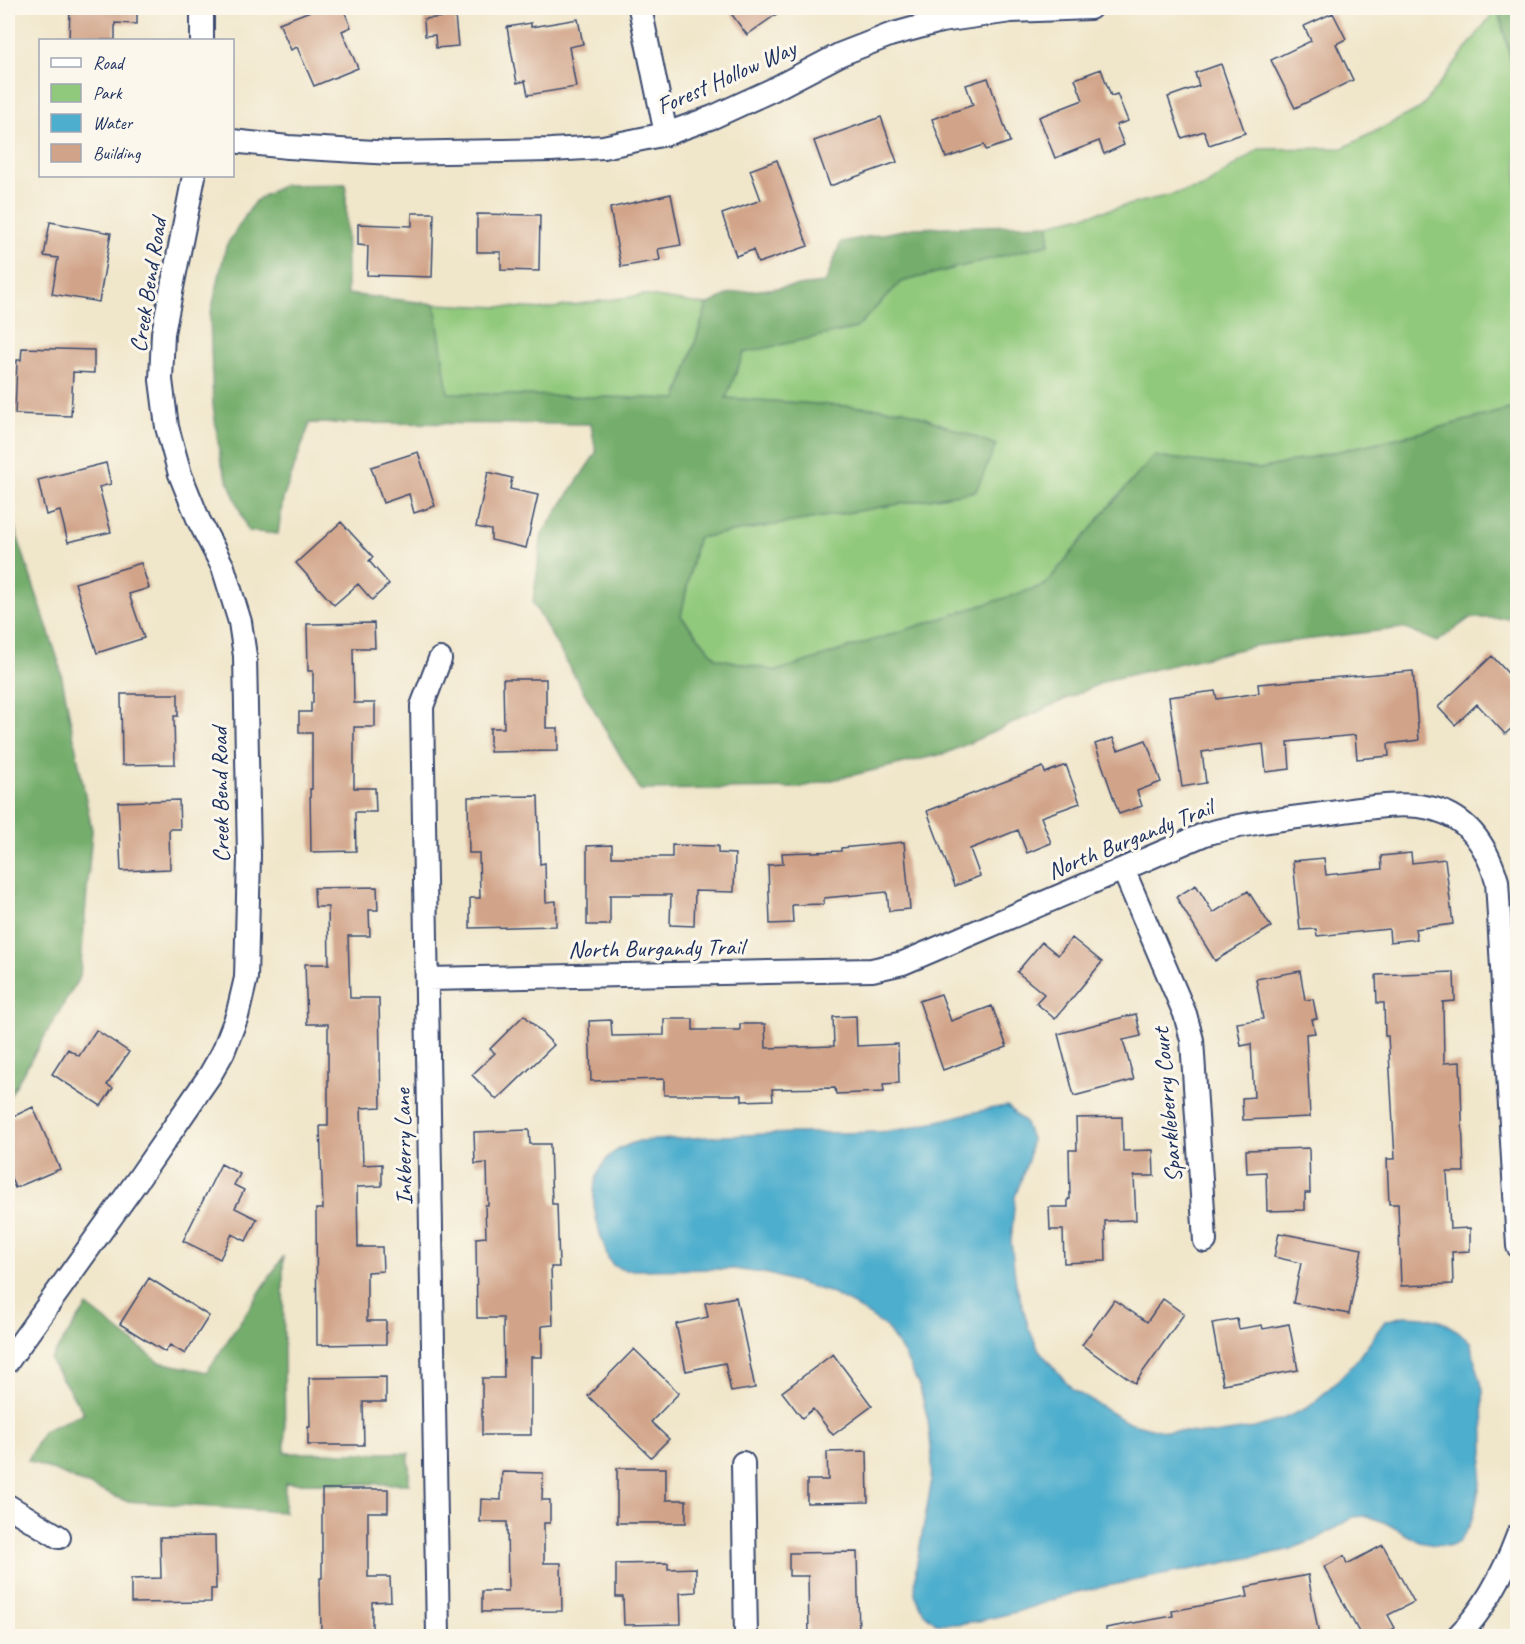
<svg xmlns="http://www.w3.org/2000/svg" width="1525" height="1644" font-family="Caveat,sans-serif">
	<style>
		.green { fill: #91c97c; stroke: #567c6d; stroke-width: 1.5 }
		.forest { fill: #74ad6c; stroke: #486e65; stroke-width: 1.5 }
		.water { fill: #4eaecd; stroke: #346e96; stroke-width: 1.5 }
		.building { fill: #d1a489 }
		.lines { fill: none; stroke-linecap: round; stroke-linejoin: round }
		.minor-casing { stroke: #3b4a6e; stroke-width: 26 }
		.minor { stroke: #fff; stroke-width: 22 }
		.labels { text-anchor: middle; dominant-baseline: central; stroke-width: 6; stroke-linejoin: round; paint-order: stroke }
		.street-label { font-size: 24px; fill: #1b2f5e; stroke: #fbf7ec }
	</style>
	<rect width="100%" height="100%" fill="#fbf7ec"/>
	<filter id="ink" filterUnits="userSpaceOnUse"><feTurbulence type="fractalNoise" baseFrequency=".0167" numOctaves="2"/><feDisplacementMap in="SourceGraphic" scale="12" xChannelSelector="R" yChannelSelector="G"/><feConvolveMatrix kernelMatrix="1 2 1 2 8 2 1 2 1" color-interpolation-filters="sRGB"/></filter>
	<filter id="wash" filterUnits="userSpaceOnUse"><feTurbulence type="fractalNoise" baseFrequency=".008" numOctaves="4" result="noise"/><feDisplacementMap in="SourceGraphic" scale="24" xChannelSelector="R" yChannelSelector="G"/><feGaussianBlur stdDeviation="1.35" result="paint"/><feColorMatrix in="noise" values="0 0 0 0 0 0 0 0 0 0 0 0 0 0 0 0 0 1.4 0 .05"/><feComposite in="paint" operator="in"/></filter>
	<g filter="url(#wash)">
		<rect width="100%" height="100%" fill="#f0e6ca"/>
		<path class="green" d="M 1497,8 L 1517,83 L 1517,407 L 1423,432 L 1260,469 L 1154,457 L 1107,509 L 1045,585 L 777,671 L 716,658 L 681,616 L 697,538 L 976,491 L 904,410 L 726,398 L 744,352 L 856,328 L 901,282 L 1049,244 L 1049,224 L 1203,187 L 1259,149 L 1343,148 L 1421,108 Z
			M 643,295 L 707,305 L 677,399 L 447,393 L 435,304 L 545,309 Z"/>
		<path class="forest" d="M 8,8 L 14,8 L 8,108 Z
			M 1498,8 L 1517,8 L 1517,83 Z
			M 346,184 L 347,294 L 435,304 L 448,393 L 677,399 L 707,305 L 731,293 L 825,283 L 841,242 L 914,228 L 1049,224 L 1049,244 L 901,282 L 856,328 L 744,353 L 726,398 L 904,410 L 996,445 L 976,491 L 697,538 L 681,616 L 716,658 L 777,671 L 1045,585 L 1107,509 L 1154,456 L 1260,469 L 1423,432 L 1517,407 L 1517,610 L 1508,618 L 1470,618 L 1437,642 L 1403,628 L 1254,646 L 1108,680 L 947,753 L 798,788 L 640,790 L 533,603 L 542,534 L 596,453 L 591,424 L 310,423 L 283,499 L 278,534 L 248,531 L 221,463 L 213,405 L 210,317 L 226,246 L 255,201 L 283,185 Z
			M 8,508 L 59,663 L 92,830 L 80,976 L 8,1099 Z
			M 283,1257 L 285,1453 L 409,1453 L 409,1484 L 285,1483 L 284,1512 L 126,1501 L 28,1460 L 43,1431 L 84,1413 L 50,1360 L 87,1306 L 159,1362 L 207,1372 Z"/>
		<path class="water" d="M 1007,1106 L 1025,1123 L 1031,1139 L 1029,1157 L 1015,1197 L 1011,1242 L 1016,1284 L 1029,1329 L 1039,1350 L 1073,1390 L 1125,1421 L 1158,1430 L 1214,1434 L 1255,1428 L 1283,1419 L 1309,1407 L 1335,1383 L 1356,1361 L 1385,1321 L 1404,1316 L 1424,1317 L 1441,1321 L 1458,1331 L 1470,1342 L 1483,1390 L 1484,1452 L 1478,1496 L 1470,1525 L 1459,1542 L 1448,1546 L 1435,1545 L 1420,1542 L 1384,1522 L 1367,1516 L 1353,1517 L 1317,1539 L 1288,1550 L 1077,1592 L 1016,1612 L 979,1621 L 955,1624 L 936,1623 L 924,1613 L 915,1594 L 916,1568 L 931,1485 L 932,1456 L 928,1420 L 920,1388 L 904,1354 L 886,1327 L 852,1304 L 829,1292 L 769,1274 L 734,1269 L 625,1270 C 621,1269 615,1267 612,1264 C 607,1259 606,1250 603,1243 C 594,1216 586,1184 607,1159 C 615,1149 628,1145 639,1141 C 693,1138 746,1134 799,1133 C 830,1132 860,1134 891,1131 C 930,1126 967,1111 1007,1106 Z"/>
		<g id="blocks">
			<path class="building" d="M 70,8 L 137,8 L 137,24 L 115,23 L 115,40 L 69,40 Z
				M 318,8 L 343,8 L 351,27 L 342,31 L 358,68 L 314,86 L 297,47 L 291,50 L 279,23 Z
				M 727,8 L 785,8 L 747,35 Z
				M 1333,13 L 1346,39 L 1336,44 L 1353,80 L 1295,108 L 1271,60 L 1311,41 L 1304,26 Z
				M 455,16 L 458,46 L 436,48 L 435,35 L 425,36 L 424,19 Z
				M 578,19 L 583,44 L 569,47 L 576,87 L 528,95 L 525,81 L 517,83 L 507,27 L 531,23 L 531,27 Z
				M 1221,64 L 1245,133 L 1209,145 L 1204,131 L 1182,138 L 1168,97 L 1199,86 L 1195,73 Z
				M 1101,69 L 1111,96 L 1117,94 L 1128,121 L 1116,125 L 1124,145 L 1104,154 L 1099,141 L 1055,158 L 1039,117 L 1083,100 L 1075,79 Z
				M 988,78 L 1010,142 L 986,150 L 984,145 L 946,158 L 932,119 L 973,105 L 966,85 Z
				M 881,117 L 897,162 L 830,186 L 814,141 Z
				M 777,160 L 808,246 L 758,263 L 753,250 L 736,256 L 722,214 L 761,200 L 750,170 Z
				M 671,194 L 681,245 L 658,249 L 660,260 L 621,267 L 610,208 Z
				M 412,213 L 434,213 L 432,277 L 367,275 L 368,246 L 358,245 L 358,224 L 412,226 Z
				M 477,214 L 540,215 L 539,271 L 501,270 L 501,252 L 477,252 Z
				M 50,222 L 111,233 L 99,302 L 52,294 L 58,258 L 44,256 Z
				M 22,348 L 94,350 L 94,373 L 73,372 L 71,416 L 15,414 L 17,360 L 21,360 Z
				M 418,452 L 435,506 L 414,513 L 409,494 L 383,503 L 371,467 Z
				M 106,463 L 111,484 L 99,487 L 111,532 L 68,542 L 60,511 L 46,515 L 38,480 Z
				M 488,472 L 512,478 L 510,489 L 538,495 L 526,548 L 491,540 L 491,530 L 476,527 Z
				M 341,522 L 373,557 L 369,561 L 389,584 L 372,600 L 358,584 L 334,605 L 296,563 Z
				M 141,563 L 149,588 L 129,594 L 144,638 L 97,653 L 75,583 Z
				M 374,623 L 375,648 L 353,648 L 354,703 L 375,703 L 375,727 L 354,727 L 354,788 L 375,788 L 376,812 L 355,812 L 356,851 L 311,852 L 310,789 L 312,789 L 312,733 L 299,733 L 299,712 L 311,712 L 311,703 L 313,703 L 313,671 L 308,671 L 307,624 Z
				M 1492,656 L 1518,684 L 1518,723 L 1505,734 L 1477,704 L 1455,725 L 1438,707 Z
				M 1413,671 L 1419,740 L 1388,744 L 1389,756 L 1357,759 L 1355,735 L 1288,742 L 1290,769 L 1266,772 L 1263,744 L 1202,752 L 1206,783 L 1182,787 L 1169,697 L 1215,691 L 1217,699 L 1259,693 L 1258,684 Z
				M 503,679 L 546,679 L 546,728 L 558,728 L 558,751 L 490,752 L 490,728 L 504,728 Z
				M 121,694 L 178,694 L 178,716 L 174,716 L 175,764 L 122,765 Z
				M 1113,738 L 1118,750 L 1146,740 L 1161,782 L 1137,791 L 1142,806 L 1119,814 L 1095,744 Z
				M 1066,765 L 1080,803 L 1041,817 L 1051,843 L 1027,853 L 1018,830 L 970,849 L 980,876 L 955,886 L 927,811 L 1043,767 L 1045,773 Z
				M 538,796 L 540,864 L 545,863 L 546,902 L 556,901 L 556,926 L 470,928 L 470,898 L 480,898 L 479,853 L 469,853 L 468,797 Z
				M 179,800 L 180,829 L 169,829 L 170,869 L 121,871 L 118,802 Z
				M 904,842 L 910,909 L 889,911 L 887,892 L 824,898 L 824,904 L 792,905 L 793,923 L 770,924 L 768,865 L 783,864 L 782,853 L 841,851 L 841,848 Z
				M 612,845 L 612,857 L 672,857 L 672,845 L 718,846 L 718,853 L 735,854 L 734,892 L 695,891 L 694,926 L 670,925 L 671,895 L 610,895 L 610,925 L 587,925 L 587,846 Z
				M 1411,853 L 1412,863 L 1445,859 L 1453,924 L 1415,929 L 1417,939 L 1390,942 L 1389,929 L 1317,936 L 1316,929 L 1300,930 L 1293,861 L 1324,858 L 1326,875 L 1382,869 L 1381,856 Z
				M 1196,885 L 1213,913 L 1248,891 L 1271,927 L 1215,961 L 1176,897 Z
				M 377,887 L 378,910 L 369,910 L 370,936 L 348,936 L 350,998 L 379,998 L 381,1107 L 361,1108 L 363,1165 L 382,1164 L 382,1186 L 357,1187 L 358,1247 L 382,1247 L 383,1271 L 367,1272 L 367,1321 L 386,1321 L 386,1344 L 317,1345 L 316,1209 L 323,1209 L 320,1126 L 328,1126 L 328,1024 L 307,1024 L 305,964 L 329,964 L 328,907 L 315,907 L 314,888 Z
				M 1072,938 L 1102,962 L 1055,1019 L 1036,1003 L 1044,994 L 1017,972 L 1042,942 L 1058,955 Z
				M 1300,971 L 1305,1000 L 1313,999 L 1317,1019 L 1312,1019 L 1315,1033 L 1306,1034 L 1310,1117 L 1243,1120 L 1242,1098 L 1254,1097 L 1251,1044 L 1241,1046 L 1237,1023 L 1263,1019 L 1256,979 Z
				M 1454,972 L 1455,1001 L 1443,1002 L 1444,1063 L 1460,1062 L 1464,1172 L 1447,1172 L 1450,1229 L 1470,1228 L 1470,1251 L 1452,1252 L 1453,1284 L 1401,1286 L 1398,1204 L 1389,1204 L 1387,1159 L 1395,1159 L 1388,1036 L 1385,1036 L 1384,1003 L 1377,1003 L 1376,975 Z
				M 941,994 L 951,1021 L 992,1006 L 1007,1047 L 943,1070 L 919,1001 Z
				M 1136,1014 L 1141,1036 L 1123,1040 L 1134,1080 L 1074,1096 L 1058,1034 Z
				M 524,1015 L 554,1045 L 497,1100 L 472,1075 L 495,1053 L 490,1049 Z
				M 856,1016 L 857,1046 L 898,1044 L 899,1083 L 883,1084 L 884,1092 L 836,1094 L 835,1088 L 772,1089 L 773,1100 L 742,1101 L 742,1095 L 664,1095 L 664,1079 L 591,1081 L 589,1021 L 611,1020 L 612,1036 L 664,1035 L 664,1019 L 693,1019 L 693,1030 L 740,1030 L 740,1024 L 765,1024 L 766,1048 L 834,1046 L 833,1017 Z
				M 96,1030 L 129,1052 L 107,1085 L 113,1088 L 101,1106 L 52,1074 L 68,1049 L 79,1056 Z
				M 33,1107 L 60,1169 L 15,1188 L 8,1170 L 8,1119 Z
				M 1122,1117 L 1123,1151 L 1153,1150 L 1154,1176 L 1134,1176 L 1136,1220 L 1105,1221 L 1106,1261 L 1064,1263 L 1063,1230 L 1050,1230 L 1049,1207 L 1068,1207 L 1068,1199 L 1070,1199 L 1069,1150 L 1077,1150 L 1076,1118 Z
				M 529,1130 L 530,1144 L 550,1144 L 552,1204 L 557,1204 L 559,1267 L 551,1267 L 553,1325 L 542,1326 L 542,1357 L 531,1357 L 531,1435 L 482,1435 L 482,1378 L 504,1378 L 503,1318 L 477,1318 L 476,1238 L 486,1237 L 485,1205 L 488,1205 L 487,1163 L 475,1164 L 474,1132 Z
				M 1309,1148 L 1310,1193 L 1305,1193 L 1305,1210 L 1267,1211 L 1266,1172 L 1247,1173 L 1246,1150 Z
				M 221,1164 L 240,1174 L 234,1185 L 244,1190 L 235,1208 L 257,1219 L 246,1241 L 232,1234 L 220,1259 L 183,1241 Z
				M 1279,1233 L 1362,1249 L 1349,1314 L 1293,1303 L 1301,1263 L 1274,1257 Z
				M 149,1278 L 209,1316 L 185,1354 L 170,1345 L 165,1352 L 120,1324 Z
				M 736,1297 L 755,1388 L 731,1392 L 725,1363 L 686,1371 L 676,1324 L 708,1317 L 705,1303 Z
				M 1163,1299 L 1184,1314 L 1135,1383 L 1082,1345 L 1114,1300 L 1147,1322 Z
				M 1237,1319 L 1239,1329 L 1262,1325 L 1263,1329 L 1289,1324 L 1298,1370 L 1223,1384 L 1212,1323 Z
				M 634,1349 L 679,1393 L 651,1422 L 669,1439 L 651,1457 L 588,1396 Z
				M 833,1354 L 872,1406 L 833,1435 L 813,1409 L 802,1418 L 782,1392 Z
				M 386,1377 L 386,1402 L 363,1402 L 364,1445 L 308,1445 L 308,1427 L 310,1427 L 309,1378 Z
				M 867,1451 L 868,1502 L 807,1503 L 807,1480 L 828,1480 L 827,1452 Z
				M 617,1468 L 666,1468 L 666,1500 L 686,1500 L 686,1523 L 617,1523 Z
				M 502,1472 L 543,1473 L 542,1500 L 550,1500 L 550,1523 L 544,1523 L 544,1563 L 561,1563 L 562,1611 L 482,1612 L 482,1591 L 508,1591 L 507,1522 L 480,1522 L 481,1499 L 501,1500 Z
				M 322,1489 L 388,1489 L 388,1512 L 368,1512 L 368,1577 L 390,1577 L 391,1601 L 372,1602 L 372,1631 L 321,1632 L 320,1578 L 322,1578 Z
				M 215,1536 L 216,1589 L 211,1589 L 211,1602 L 131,1603 L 131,1579 L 161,1578 L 160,1537 Z
				M 1383,1545 L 1414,1602 L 1388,1615 L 1395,1628 L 1380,1636 L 1361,1636 L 1324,1567 L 1344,1556 L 1347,1564 Z
				M 857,1552 L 859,1636 L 809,1636 L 808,1576 L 789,1576 L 789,1553 Z
				M 668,1563 L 668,1569 L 696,1568 L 696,1592 L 680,1593 L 681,1624 L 624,1625 L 623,1597 L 616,1597 L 616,1564 Z
				M 1308,1575 L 1319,1636 L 1106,1636 L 1106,1628 L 1173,1616 L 1172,1611 L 1248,1597 L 1246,1587 Z"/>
		</g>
	</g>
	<g filter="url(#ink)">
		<use href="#blocks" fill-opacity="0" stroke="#3b4a6e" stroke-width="1.5"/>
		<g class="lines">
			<g class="minor-casing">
				<path id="minor" d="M 640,8 L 666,134
					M 202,40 L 202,8
					M 232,141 L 288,147 L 392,153 L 551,150 L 603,147 L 666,134 L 713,117 L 772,90 L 841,54 L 890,35 L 941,21 L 1011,11 L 1090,8
					M 1123,869 L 1185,1014 L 1192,1040 L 1205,1241
					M 427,979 L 872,970 L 903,963 L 1205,834 C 1244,823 1283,819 1323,814 C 1401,803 1469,786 1497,881 L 1518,1246
					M 8,1361 L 139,1178 L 210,1075 L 223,1052 L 237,1016 L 246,978 L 249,856 L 245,656 L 240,622 L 223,567 L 199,521 L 180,474 L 167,427 L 161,380 L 163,333 L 194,176
					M 743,1463 L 746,1636
					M 8,1506 L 59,1537
					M 438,1636 L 422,706 L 440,659
					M 1458,1636 C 1486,1608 1504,1573 1518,1535"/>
			</g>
			<use href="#minor" class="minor"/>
		</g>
	</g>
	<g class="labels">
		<g class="street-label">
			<text transform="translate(726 77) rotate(-24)">Forest Hollow Way</text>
			<text transform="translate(148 285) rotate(-81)">Creek Bend Road</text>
			<text transform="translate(220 795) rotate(-91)">Creek Bend Road</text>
			<text transform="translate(1130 839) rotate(-22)">North Burgandy Trail</text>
			<text transform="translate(656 948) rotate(-1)">North Burgandy Trail</text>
			<text transform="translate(1167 1105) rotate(-95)">Sparkleberry Court</text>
			<text transform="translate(403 1147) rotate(-91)">Inkberry Lane</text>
		</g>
	</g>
	<rect width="1525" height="1644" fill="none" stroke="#fbf7ec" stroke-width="30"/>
	<rect x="39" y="39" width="195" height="138" fill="#fbf7ec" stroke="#a1a7b3" stroke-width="1.5"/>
	<rect x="51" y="58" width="30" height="9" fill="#ffffff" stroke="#a1a7b3" stroke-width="1.5"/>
	<text x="93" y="69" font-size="18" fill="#1b2f5e">Road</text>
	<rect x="51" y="84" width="30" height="18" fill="#91c97c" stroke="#a1a7b3" stroke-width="1.5"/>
	<text x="93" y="99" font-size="18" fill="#1b2f5e">Park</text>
	<rect x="51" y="114" width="30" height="18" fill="#4eaecd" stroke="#a1a7b3" stroke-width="1.5"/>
	<text x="93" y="129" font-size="18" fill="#1b2f5e">Water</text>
	<rect x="51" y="144" width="30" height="18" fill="#d1a489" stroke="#a1a7b3" stroke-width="1.5"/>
	<text x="93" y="159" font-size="18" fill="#1b2f5e">Building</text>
</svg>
